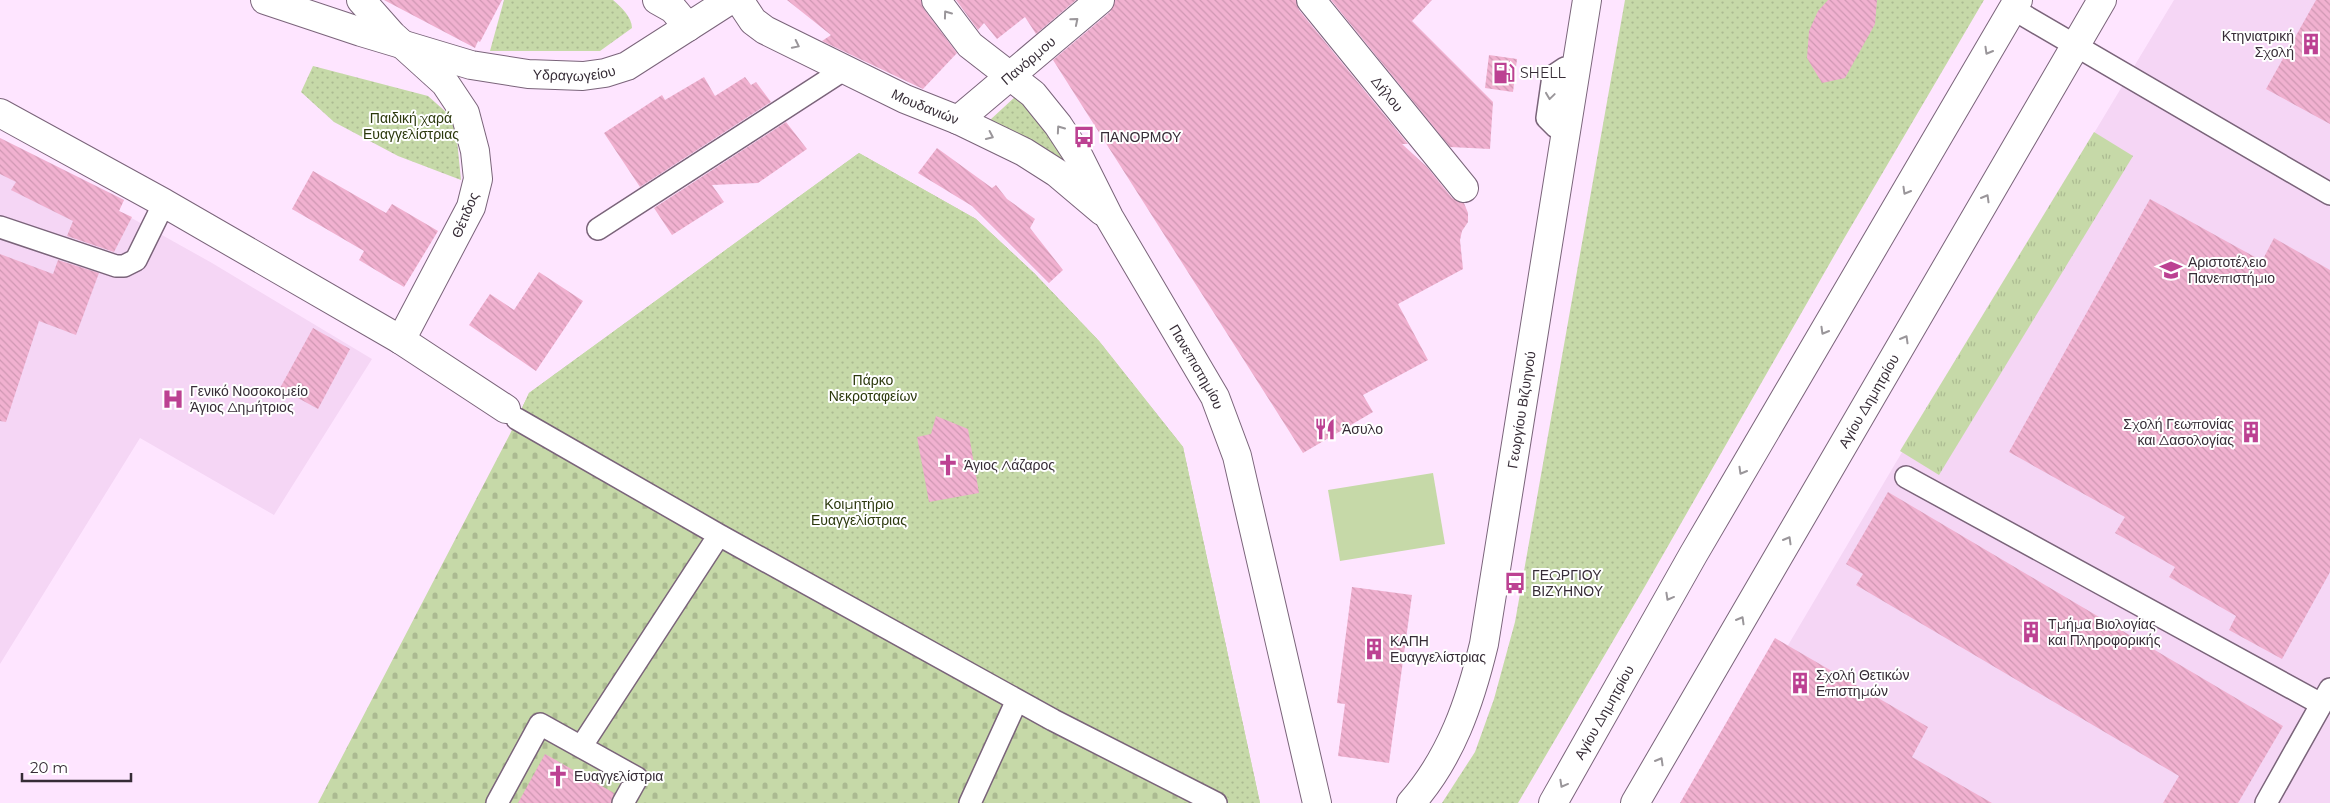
<svg xmlns="http://www.w3.org/2000/svg" width="2330" height="803" font-family="Montserrat,sans-serif">
	<style>
		.built { fill: #f5d6f5 }
		.grass { fill: url(#grass-tufts) }
		.cemetery { fill: url(#cemetery-stones) }
		.park { fill: url(#park-dots) }
		.pitch { fill: #c6d9a8 }
		.building { fill: url(#building-back-hatch) }
		.lines { fill: none; stroke-linecap: round; stroke-linejoin: round }
		.service-casing { stroke: #7a647a; stroke-width: 24 }
		.minor-casing { stroke: #7a647a; stroke-width: 30 }
		.tertiary-casing { stroke: #7a647a; stroke-width: 30 }
		.secondary-casing { stroke: #7a647a; stroke-width: 30 }
		.service { stroke: #fff; stroke-width: 21 }
		.minor { stroke: #fff; stroke-width: 28 }
		.tertiary { stroke: #fff; stroke-width: 28 }
		.secondary { stroke: #fff; stroke-width: 28 }
		.oneway { stroke: #9a969a }
		.labels { text-anchor: middle; dominant-baseline: central; stroke-width: 4; stroke-linejoin: round; paint-order: stroke }
		.poi-label { font-size: 14px; fill: #362c36; stroke: #fff; text-anchor: start }
		.street-label { font-size: 14px; fill: #362c36; stroke: #fff }
		.park-label { font-size: 14px; fill: #2b380c; stroke: #fff }
	</style>
	<defs>
		<pattern id="grass-tufts" width="24" height="20" patternUnits="userSpaceOnUse" patternTransform="scale(1.25)"><rect width="24" height="20" fill="#c6d9a8"/><path d="M3 7l-1-3M5 7V3M7 7l1-3M15 17l-1-3M17 17v-4M19 17l1-3" fill="none" stroke="#abba91"/></pattern>
		<pattern id="cemetery-stones" width="16" height="16" patternUnits="userSpaceOnUse" patternTransform="scale(1.25)"><rect width="16" height="16" fill="#c6d9a8"/><path d="M2 7V4a2 2 0 0 1 4 0v3zM10 15v-3a2 2 0 0 1 4 0v3z" fill="#abba91"/></pattern>
		<pattern id="park-dots" width="8" height="8" patternUnits="userSpaceOnUse" patternTransform="scale(1.25)"><rect width="8" height="8" fill="#c6d9a8"/><path d="M2 2h.1M6 6h.1" fill="none" stroke="#abba91" stroke-width="1.8" stroke-linecap="round"/></pattern>
		<pattern id="building-back-hatch" width="6" height="6" patternUnits="userSpaceOnUse" patternTransform="scale(1.25)"><rect width="6" height="6" fill="#f1b1d0"/><path d="M-1 5l2 2M0 0l6 6M5-1l2 2" fill="none" stroke="#cf98b3"/></pattern>
	</defs>
	<rect width="100%" height="100%" fill="#fee5ff"/>
	<path class="built" d="M 2174,0 L 2330,0 L 2330,803 L 1695,803 L 1895,464 Z
		M 0,138 L 124,200 L 119,211 L 212,263 L 372,359 L 274,515 L 140,438 L 0,664 Z"/>
	<path class="grass" d="M 2094,132 L 2133,156 L 1939,475 L 1900,451 Z"/>
	<path class="cemetery" d="M 859,153 L 976,219 L 1034,273 L 1099,341 L 1183,447 L 1260,803 L 318,803 L 510,434 L 529,393 Z"/>
	<path class="park" d="M 504,0 L 613,0 C 621,7 632,17 632,28 L 600,51 L 490,51 Z
		M 1625,0 L 1984,0 L 1842,242 L 1644,588 L 1518,803 L 1442,803 L 1475,752 L 1494,699 L 1515,622 Z
		M 313,66 L 428,96 L 455,120 L 461,180 L 398,156 L 334,122 L 301,92 Z
		M 1016,96 L 1040,120 L 1085,183 L 990,120 Z
		M 859,153 L 976,219 L 1034,273 L 1099,341 L 1183,447 L 1260,803 L 1238,803 L 1068,715 L 762,549 L 522,408 L 529,393 Z"/>
	<path class="pitch" d="M 1433,473 L 1445,544 L 1340,561 L 1328,490 Z"/>
	<path class="building" d="M 384,0 L 502,0 L 480,42 L 478,41 L 475,48 Z
		M 787,0 L 921,0 L 924,9 L 957,53 L 923,89 L 822,41 L 831,35 Z
		M 956,0 L 1076,0 L 1036,34 L 1025,17 L 997,39 L 984,23 L 978,30 Z
		M 1115,0 L 1296,0 L 1299,10 L 1408,144 L 1402,144 L 1427,167 L 1452,198 L 1464,203 L 1468,213 L 1468,222 L 1462,231 L 1460,240 L 1463,269 L 1398,304 L 1428,360 L 1363,395 L 1373,412 L 1303,453 L 1053,60 L 1110,12 Z
		M 1331,0 L 1432,0 L 1412,21 L 1493,102 L 1490,149 L 1450,147 Z
		M 1828,0 L 1877,0 L 1875,24 L 1845,78 L 1822,83 L 1807,58 L 1809,31 L 1818,11 Z
		M 2316,0 L 2330,0 L 2330,124 L 2266,89 Z
		M 1489,55 L 1517,59 L 1513,92 L 1485,88 Z
		M 704,77 L 715,96 L 745,77 L 751,85 L 756,82 L 771,102 L 640,187 L 604,133 L 662,95 L 665,100 Z
		M 786,122 L 807,149 L 758,183 L 712,185 L 724,202 L 672,235 L 654,208 Z
		M 0,138 L 124,200 L 119,211 L 132,217 L 114,252 L 67,236 L 73,221 L 11,190 L 16,182 L 0,174 Z
		M 937,148 L 992,188 L 996,185 L 1007,199 L 1035,219 L 1030,228 L 1063,270 L 1049,283 L 972,206 L 918,173 Z
		M 313,171 L 386,213 L 392,204 L 438,231 L 404,287 L 359,260 L 364,251 L 292,209 Z
		M 2150,199 L 2262,261 L 2274,238 L 2330,270 L 2330,572 L 2282,659 L 2229,630 L 2236,616 L 2169,577 L 2175,567 L 2115,533 L 2125,517 L 2009,452 Z
		M 0,254 L 53,274 L 58,260 L 99,273 L 76,335 L 39,321 L 6,422 L 0,421 Z
		M 539,272 L 583,301 L 536,371 L 469,325 L 490,294 L 514,310 Z
		M 313,328 L 350,349 L 318,409 L 280,388 Z
		M 936,416 L 968,429 L 979,493 L 929,502 L 917,437 L 931,434 Z
		M 1888,492 L 2283,726 L 2238,803 L 2163,803 L 2179,776 L 1856,585 L 1863,574 L 1846,564 Z
		M 1352,587 L 1412,595 L 1389,763 L 1338,756 L 1345,704 L 1337,703 Z
		M 1775,638 L 1928,727 L 1912,757 L 1992,803 L 1680,803 Z
		M 545,754 L 614,793 L 611,803 L 518,803 Z"/>
	<g class="lines">
		<g class="service-casing">
			<path id="service" d="M 2013,9 L 2330,194
				M 1556,127 L 1547,118 L 1553,76 L 1565,68
				M 0,227 L 116,266 L 124,266 L 136,260 L 164,203
				M 598,229 L 845,69
				M 517,419 L 719,535 L 1053,720 L 1216,803
				M 1906,477 L 2321,704
				M 581,747 L 719,535
				M 497,803 L 540,724 L 637,778 L 623,803
				M 970,803 L 1017,700
				M 2266,803 L 2330,689"/>
		</g>
		<g class="minor-casing">
			<g id="minor">
				<path id="s1" d="M 265,0 L 361,32 L 471,65 L 528,74 L 583,76 L 605,73 L 627,66 L 730,0"/>
				<path d="M 361,0 L 392,35 L 445,83 L 465,113 L 475,151 L 478,179 L 471,207 L 401,340"/>
				<path d="M 657,0 L 673,9 L 688,27"/>
				<path id="s2" d="M 1311,0 L 1464,188"/>
				<path d="M 0,113 L 164,203 L 401,340 L 506,409"/>
				<path id="s3" d="M 958,120 L 1100,0"/>
			</g>
		</g>
		<g class="tertiary-casing">
			<g id="tertiary">
				<path id="s4" d="M 739,0 L 753,21 L 765,30 L 905,99 L 958,120 L 1024,152 L 1057,173 L 1102,211"/>
				<path id="s5" d="M 936,0 L 970,45 L 1033,94 L 1058,125 L 1079,157 L 1109,217 L 1215,397 L 1237,456 L 1317,803"/>
				<path id="s6" d="M 1411,803 C 1451,758 1470,702 1484,644 L 1587,0"/>
			</g>
		</g>
		<g class="secondary-casing">
			<g id="secondary">
				<path id="s7" d="M 1553,803 L 1693,555 L 2018,0"/>
				<path id="s8" d="M 1635,803 L 2102,0"/>
			</g>
		</g>
		<use href="#service" class="service"/>
		<use href="#minor" class="minor"/>
		<use href="#tertiary" class="tertiary"/>
		<use href="#secondary" class="secondary"/>
	</g>
	<defs><path id="oneway-chevron" d="M-2-3.5L2.5 0L-2 3.5" fill="none" stroke-width="1.6" stroke-linecap="round" stroke-linejoin="round" transform="scale(1.25)"/></defs>
	<g class="oneway">
		<use href="#oneway-chevron" transform="translate(947 14) rotate(-126)"/>
		<use href="#oneway-chevron" transform="translate(1075 21) rotate(-40)"/>
		<use href="#oneway-chevron" transform="translate(796 45) rotate(26)"/>
		<use href="#oneway-chevron" transform="translate(1988 51) rotate(120)"/>
		<use href="#oneway-chevron" transform="translate(1550 96) rotate(98)"/>
		<use href="#oneway-chevron" transform="translate(1060 129) rotate(-125)"/>
		<use href="#oneway-chevron" transform="translate(990 136) rotate(25)"/>
		<use href="#oneway-chevron" transform="translate(1906 191) rotate(120)"/>
		<use href="#oneway-chevron" transform="translate(1986 198) rotate(-60)"/>
		<use href="#oneway-chevron" transform="translate(1824 331) rotate(120)"/>
		<use href="#oneway-chevron" transform="translate(1905 339) rotate(-60)"/>
		<use href="#oneway-chevron" transform="translate(1742 471) rotate(120)"/>
		<use href="#oneway-chevron" transform="translate(1788 540) rotate(-60)"/>
		<use href="#oneway-chevron" transform="translate(1669 597) rotate(119)"/>
		<use href="#oneway-chevron" transform="translate(1741 620) rotate(-60)"/>
		<use href="#oneway-chevron" transform="translate(1660 761) rotate(-60)"/>
		<use href="#oneway-chevron" transform="translate(1563 784) rotate(119)"/>
	</g>
	<defs>
		<g id="building-bare" transform="scale(1.725)"><path d="M-4-6H4V6H1V3H-1V6H-4ZM-2.5-4.3h1.7v1.8h-1.7ZM.8-4.3h1.7v1.8H.8ZM-2.5-1h1.7V.8h-1.7ZM.8-1h1.7V.8H.8Z" fill="#bc4192" stroke="#fff" stroke-width="2.5" paint-order="stroke"/></g>
		<g id="fuel-bare" transform="scale(1.725)"><path d="M-5.5-6h7V0h2V4h1.3V-2.5L3-4.5l.8-.8L6-3V5H2.5V1h-1V6h-7ZM-4.2-4.7v3.2H.2V-4.7Z" fill="#bc4192" stroke="#fff" stroke-width="2.5" paint-order="stroke"/></g>
		<g id="bus-bare" transform="scale(1.725)"><path d="M-5-6H5V4H4V6H2V4H-2V6H-4V4H-5ZM-3.5-4V0h7V-4ZM-3.5 1.2v1.5H-2V1.2ZM2 1.2v1.5H3.5V1.2Z" fill="#bc4192" stroke="#fff" stroke-width="2.5" paint-order="stroke"/></g>
		<g id="university-bare" transform="scale(1.725)"><path d="M0-5L7-2L0 1L-7-2ZM-4 1L0 2.5L4 1V4Q0 6-4 4Z" fill="#bc4192" stroke="#fff" stroke-width="2.5" paint-order="stroke"/></g>
		<g id="hospital-bare" transform="scale(1.725)"><path d="M-5-5h3v3.5h4V-5h3V5h-3V1.5h-4V5h-3Z" fill="#bc4192" stroke="#fff" stroke-width="2.5" paint-order="stroke"/></g>
		<g id="restaurant-bare" transform="scale(1.725)"><path d="M-5-6h1v4h1v-4h1v4h1v-4h1v5L-1.5 .5V6h-2V.5L-5-1ZM5-6V6H3V1.5H1.5Q1.5-4 5-6Z" fill="#bc4192" stroke="#fff" stroke-width="2.5" paint-order="stroke"/></g>
		<g id="church-bare" transform="scale(1.725)"><path d="M-1.2-6h2.4v3.5h3.3v2.4h-3.3V6h-2.4V-.1h-3.3v-2.4h3.3Z" fill="#bc4192" stroke="#fff" stroke-width="2.5" paint-order="stroke"/></g>
	</defs>
	<g fill-rule="evenodd">
		<use href="#building-bare" x="2311" y="44"/>
		<use href="#fuel-bare" x="1504" y="73"/>
		<use href="#bus-bare" x="1084" y="137"/>
		<use href="#university-bare" x="2171" y="270"/>
		<use href="#hospital-bare" x="173" y="399"/>
		<use href="#restaurant-bare" x="1325" y="429"/>
		<use href="#building-bare" x="2251" y="432"/>
		<use href="#church-bare" x="948" y="465"/>
		<use href="#bus-bare" x="1515" y="583"/>
		<use href="#building-bare" x="2031" y="632"/>
		<use href="#building-bare" x="1374" y="649"/>
		<use href="#building-bare" x="1800" y="683"/>
		<use href="#church-bare" x="558" y="776"/>
	</g>
	<g class="labels">
		<g class="poi-label">
			<text x="2294" y="36" text-anchor="end">Κτηνιατρική<tspan x="2294" dy="16">Σχολή</tspan></text>
			<text x="1520" y="73">SHELL</text>
			<text x="1100" y="137">ΠΑΝΟΡΜΟΥ</text>
			<text x="2188" y="262">Αριστοτέλειο<tspan x="2188" dy="16">Πανεπιστήμιο</tspan></text>
			<text x="190" y="391">Γενικό Νοσοκομείο<tspan x="190" dy="16">Άγιος Δημήτριος</tspan></text>
			<text x="2234" y="424" text-anchor="end">Σχολή Γεωπονίας<tspan x="2234" dy="16">και Δασολογίας</tspan></text>
			<text x="1342" y="429">Άσυλο</text>
			<text x="964" y="465">Άγιος Λάζαρος</text>
			<text x="1532" y="575">ΓΕΩΡΓΙΟΥ<tspan x="1532" dy="16">ΒΙΖΥΗΝΟΥ</tspan></text>
			<text x="2048" y="624">Τμήμα Βιολογίας<tspan x="2048" dy="16">και Πληροφορικής</tspan></text>
			<text x="1390" y="641">ΚΑΠΗ<tspan x="1390" dy="16">Ευαγγελίστριας</tspan></text>
			<text x="1816" y="675">Σχολή Θετικών<tspan x="1816" dy="16">Επιστημών</tspan></text>
			<text x="574" y="776">Ευαγγελίστρια</text>
		</g>
		<g class="street-label">
			<text stroke="none"><textPath href="#s3" startOffset="92">Πανόρμου</textPath></text>
			<text stroke="none"><textPath href="#s1" startOffset="320">Υδραγωγείου</textPath></text>
			<text stroke="none"><textPath href="#s2" startOffset="121">Δήλου</textPath></text>
			<text stroke="none"><textPath href="#s4" startOffset="218">Μουδανιών</textPath></text>
			<text transform="translate(465 215) rotate(-67)">Θέτιδος</text>
			<text stroke="none"><textPath href="#s5" startOffset="455">Πανεπιστημίου</textPath></text>
			<text stroke="none"><textPath href="#s8" startOffset="465">Αγίου Δημητρίου</textPath></text>
			<text stroke="none"><textPath href="#s6" startOffset="414">Γεωργίου Βιζυηνού</textPath></text>
			<text stroke="none"><textPath href="#s7" startOffset="104">Αγίου Δημητρίου</textPath></text>
		</g>
		<g class="park-label">
			<text x="411" y="118">Παιδική χαρά<tspan x="411" dy="16">Ευαγγελίστριας</tspan></text>
			<text x="873" y="380">Πάρκο<tspan x="873" dy="16">Νεκροταφείων</tspan></text>
			<text x="859" y="504">Κοιμητήριο<tspan x="859" dy="16">Ευαγγελίστριας</tspan></text>
		</g>
	</g>
	<path d="M22 773v8h109v-8" fill="none" stroke="#362c36" stroke-width="2.5"/>
	<text x="30" y="773" font-size="15" fill="#362c36" stroke="#ffffff" stroke-width="4" paint-order="stroke">20 m</text>
</svg>
